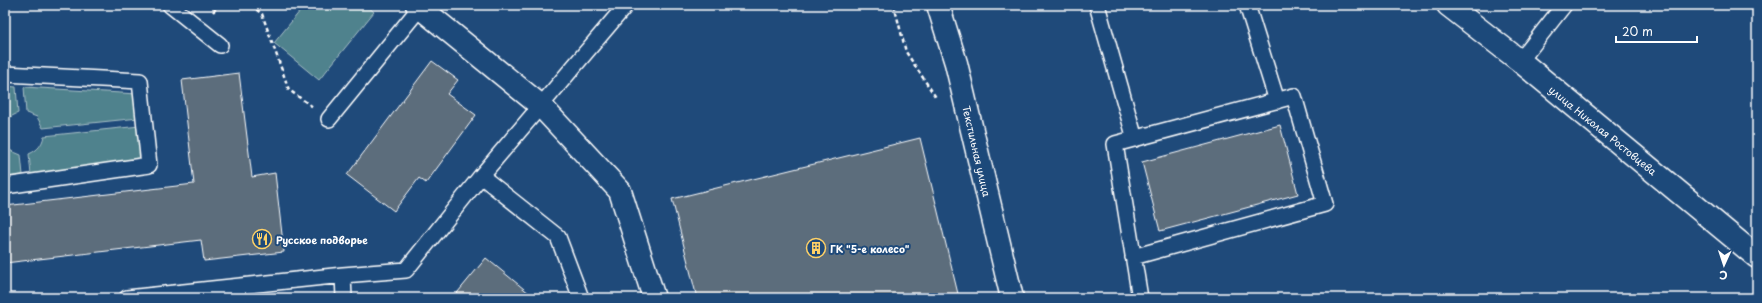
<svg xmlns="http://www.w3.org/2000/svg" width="1762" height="303" font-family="'Playpen Sans',sans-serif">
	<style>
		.green { fill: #50828d; stroke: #a8c0c6 }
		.building { fill: #5c6d7c; stroke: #fff }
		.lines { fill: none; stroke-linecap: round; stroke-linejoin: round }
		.lane-casing { stroke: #fff; stroke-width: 18 }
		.street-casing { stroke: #fff; stroke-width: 25 }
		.secondary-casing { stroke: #fff; stroke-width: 25 }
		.path { stroke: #fff; stroke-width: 2.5; stroke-dasharray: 4 3; stroke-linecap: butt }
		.lane { stroke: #1f4a7a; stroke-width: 15 }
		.street { stroke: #1f4a7a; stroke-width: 22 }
		.secondary { stroke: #1f4a7a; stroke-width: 22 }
		.labels { text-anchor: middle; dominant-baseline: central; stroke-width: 4; stroke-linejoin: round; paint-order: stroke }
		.street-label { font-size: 10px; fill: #fff; stroke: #1f4a7a }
		.poi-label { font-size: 10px; font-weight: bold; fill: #fff; stroke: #1f4a7a; text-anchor: start }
	</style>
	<rect width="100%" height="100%" fill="#1f4a7a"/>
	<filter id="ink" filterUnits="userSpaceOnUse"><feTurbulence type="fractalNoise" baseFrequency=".025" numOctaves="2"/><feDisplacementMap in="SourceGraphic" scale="8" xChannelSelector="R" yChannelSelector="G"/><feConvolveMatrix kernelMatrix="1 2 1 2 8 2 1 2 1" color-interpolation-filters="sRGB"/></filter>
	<g filter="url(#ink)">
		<path class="green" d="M 305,5 L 366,5 L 374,12 L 319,80 L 274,43 Z
			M 5,86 L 16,87 L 18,113 L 10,117 L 5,123 Z
			M 24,87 L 137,94 L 139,118 L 43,128 L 37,117 L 26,113 Z
			M 140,126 L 144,161 L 31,175 L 29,154 C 38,150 42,145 44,136 Z
			M 5,144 L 9,150 L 21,155 L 23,175 L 5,177 Z"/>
		<path class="building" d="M 432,61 L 458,80 L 447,94 L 476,115 L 426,183 L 419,178 L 394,211 L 347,175 Z
			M 239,73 L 252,177 L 275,173 L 284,252 L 204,261 L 201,240 L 5,263 L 5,206 L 194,184 L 182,80 Z
			M 1280,125 L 1298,194 L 1160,231 L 1142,162 Z
			M 920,138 L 959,298 L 697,298 L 672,199 Z
			M 486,258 L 535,298 L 453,298 Z"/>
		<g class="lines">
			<g class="lane-casing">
				<path id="lane" d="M 170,5 L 220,45
					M 1097,5 L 1135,139
					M 1247,5 L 1277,101
					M 1520,61 L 1564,5
					M 5,74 L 140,81 L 149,165 L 5,186
					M 329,119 L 422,5
					M 481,176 L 558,237 L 581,298
					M 1133,257 L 1325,204 L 1294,96 L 1115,144 L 1140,298
					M 343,275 L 344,298
					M 127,298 L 343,275 L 406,270 L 481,176 L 626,5"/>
			</g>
			<g class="street-casing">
				<path id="street" d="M 417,5 L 541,106 L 620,191 L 654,298
					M 938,5 L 956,63 L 1012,298"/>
			</g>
			<g class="secondary-casing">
				<path id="secondary" d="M 1448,5 L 1520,61 L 1757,257"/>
			</g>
			<path class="path" d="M 251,5 L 262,14 L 289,90 L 313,107
				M 894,5 L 906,52 L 937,99
				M 213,12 L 219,5"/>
			<use href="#lane" class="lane"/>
			<use href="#street" class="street"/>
			<use href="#secondary" class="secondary"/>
		</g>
	</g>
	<defs>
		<g id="restaurant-ring" transform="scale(1)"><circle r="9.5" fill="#1f4a7a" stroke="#ffd166" stroke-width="1.5"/><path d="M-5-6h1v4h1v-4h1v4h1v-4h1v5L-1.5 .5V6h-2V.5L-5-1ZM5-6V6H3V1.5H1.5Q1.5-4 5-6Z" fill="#ffd166"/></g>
		<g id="building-ring" transform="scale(1)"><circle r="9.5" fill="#1f4a7a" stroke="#ffd166" stroke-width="1.5"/><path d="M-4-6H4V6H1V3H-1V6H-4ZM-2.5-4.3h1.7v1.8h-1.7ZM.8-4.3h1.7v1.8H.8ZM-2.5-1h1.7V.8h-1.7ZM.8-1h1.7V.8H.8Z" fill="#ffd166"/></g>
	</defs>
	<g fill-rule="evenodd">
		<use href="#restaurant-ring" x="262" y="239"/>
		<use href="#building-ring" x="816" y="248"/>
	</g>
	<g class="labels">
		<g class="street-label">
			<text transform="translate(1603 130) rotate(39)">улица Николая Ростовцева</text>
			<text transform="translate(977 151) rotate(77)">Текстильная улица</text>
		</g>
		<g class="poi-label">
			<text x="276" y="239">Русское подворье</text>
			<text x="830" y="248">ГК "5-е колесо"</text>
		</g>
	</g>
	<rect width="1762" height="303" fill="none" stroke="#1f4a7a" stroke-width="20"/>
	<rect x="10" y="10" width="1742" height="283" fill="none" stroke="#fff" stroke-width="1.5" filter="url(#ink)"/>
	<g transform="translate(1724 265) rotate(183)" stroke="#1f4a7a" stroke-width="3" paint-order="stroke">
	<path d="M0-3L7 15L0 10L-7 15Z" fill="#ffffff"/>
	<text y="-6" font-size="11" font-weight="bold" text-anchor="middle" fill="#ffffff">С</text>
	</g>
	<path d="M1616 36v6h81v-6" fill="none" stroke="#ffffff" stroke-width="2"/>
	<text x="1622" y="36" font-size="12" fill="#ffffff" stroke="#1f4a7a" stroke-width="3" paint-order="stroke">20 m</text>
</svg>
